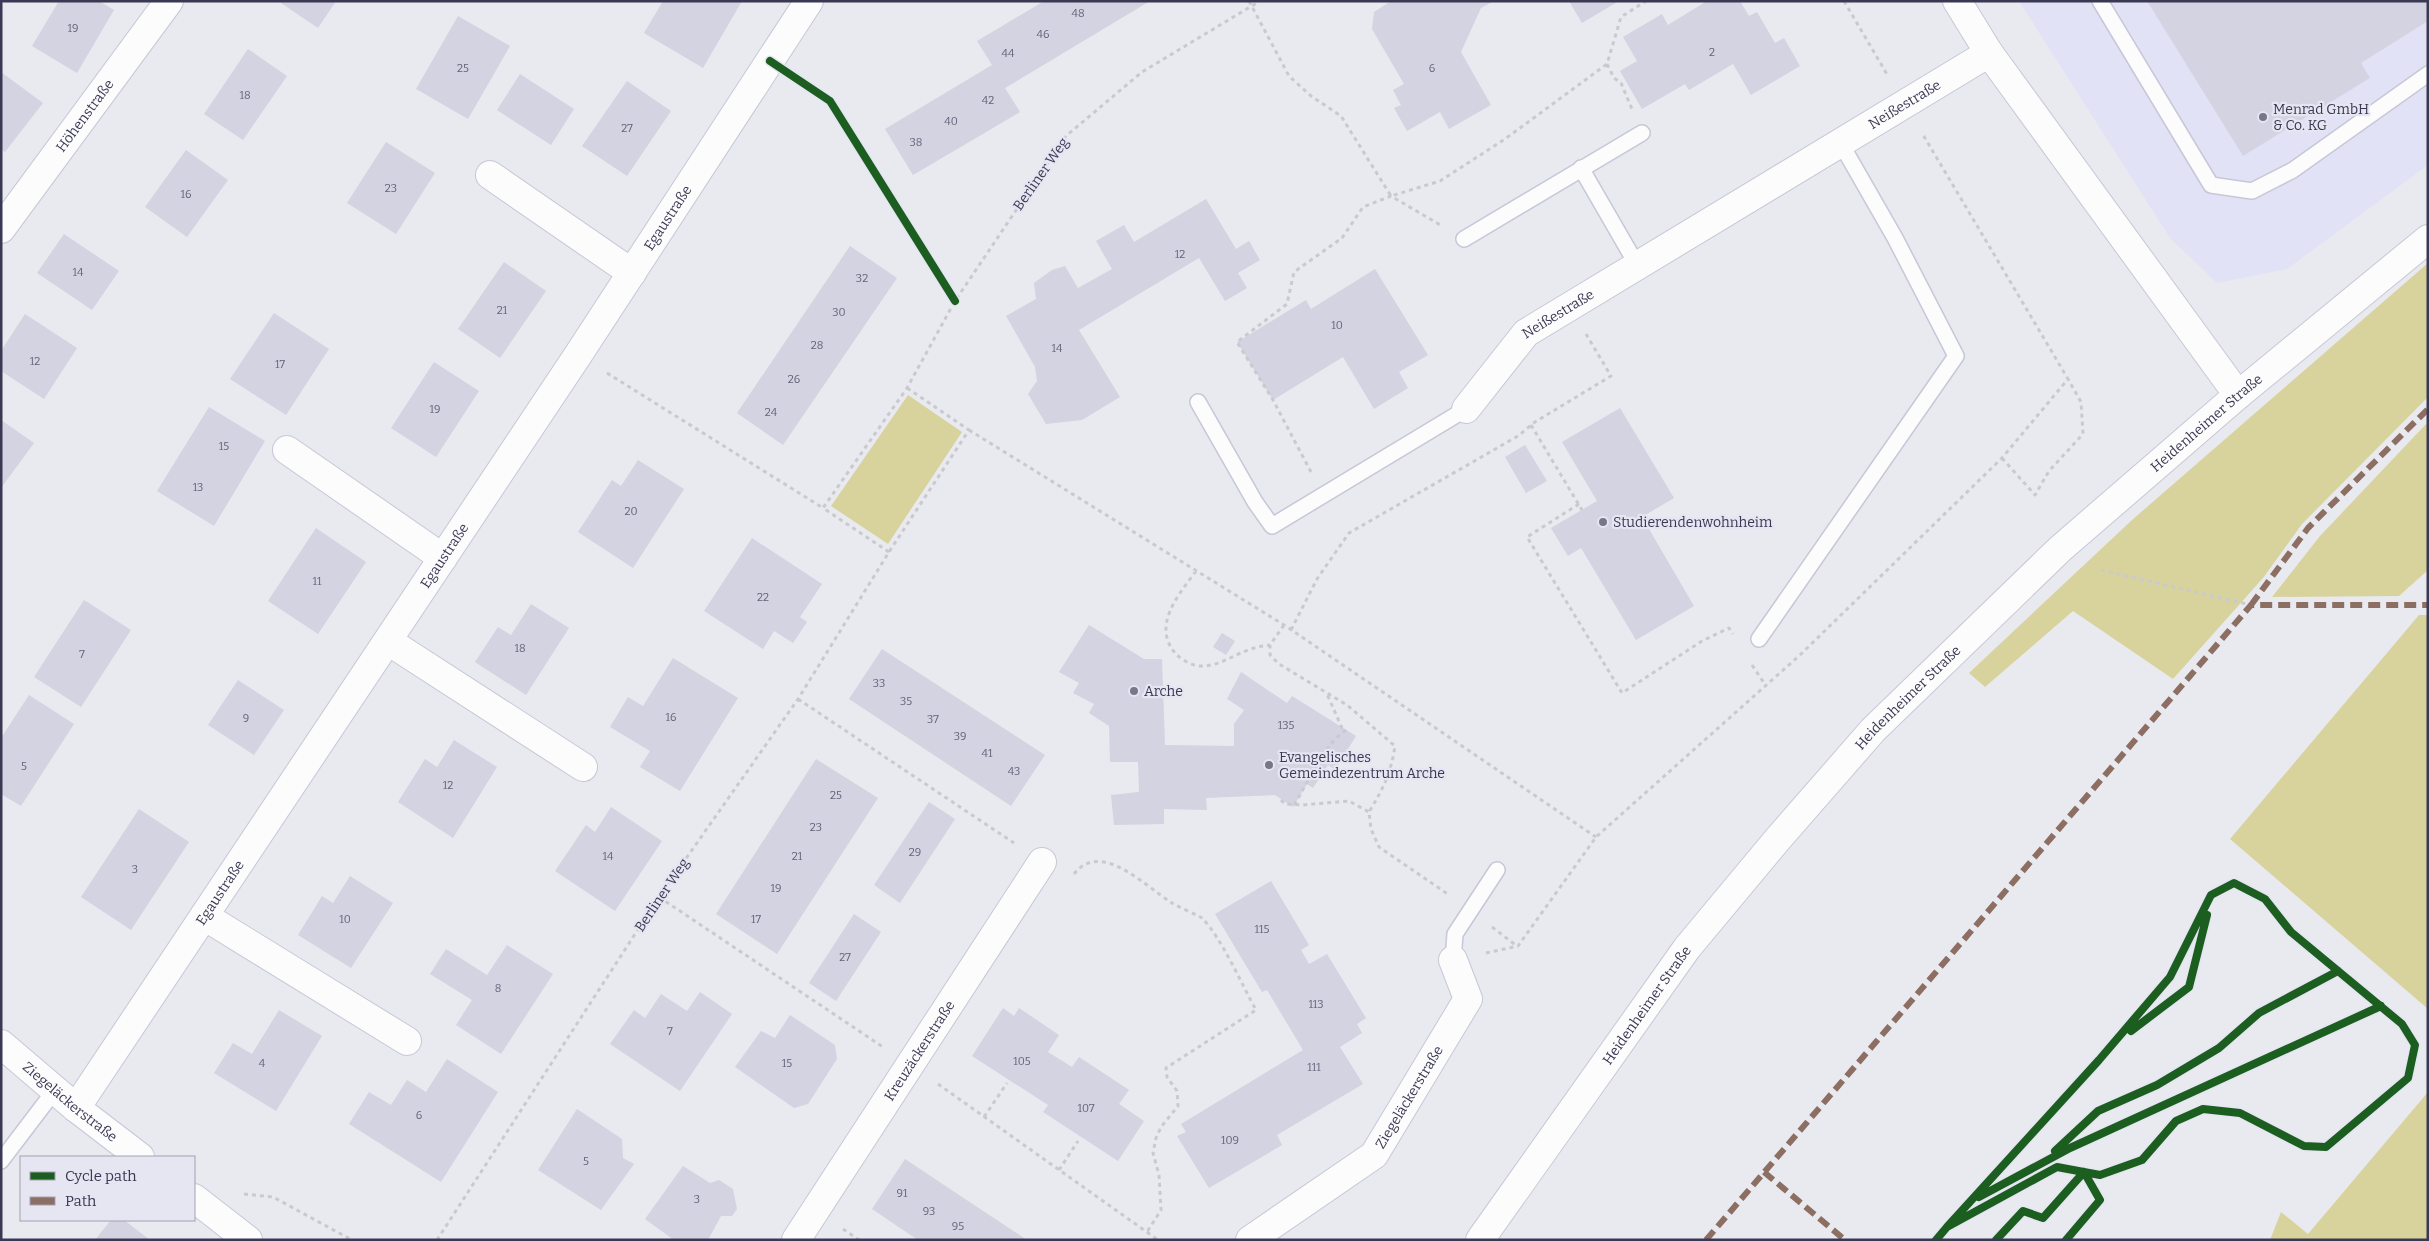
<svg xmlns="http://www.w3.org/2000/svg" width="2429" height="1241" font-family="Bitter,serif">
	<style>
		.built { fill: #e1e2f5 }
		.green { fill: #d8d39d }
		.building { fill: #d3d3e1 }
		.lines { fill: none; stroke-linecap: round; stroke-linejoin: round }
		.service-casing { stroke: #c7c7d7; stroke-width: 18 }
		.minor-casing { stroke: #c7c7d7; stroke-width: 30 }
		.tertiary-casing { stroke: #c7c7d7; stroke-width: 30 }
		.path { stroke: #cac9ce; stroke-width: 3; stroke-dasharray: 4 4; stroke-linecap: butt }
		.service { stroke: #fcfcfd; stroke-width: 15 }
		.minor { stroke: #fcfcfd; stroke-width: 28 }
		.tertiary { stroke: #fcfcfd; stroke-width: 28 }
		.quiet { stroke: #8d6e63; stroke-width: 6; stroke-dasharray: 12 6; stroke-linecap: butt }
		.cycleway-casing { stroke: #e6e6f3; stroke-width: 11 }
		.cycleway { stroke: #1b5e20; stroke-width: 8 }
		.poi-dot { fill: #77778a; stroke: #e6e6f3; stroke-width: 2 }
		.labels { text-anchor: middle; dominant-baseline: central; stroke-width: 4.5; stroke-linejoin: round; paint-order: stroke }
		.number-label { font-size: 11px; fill: #636279 }
		.street-label { font-size: 14px; fill: #3a3953; stroke: #e6e6f3 }
		.poi-label { font-size: 14px; fill: #3a3953; stroke: #e6e6f3; text-anchor: start }
	</style>
	<rect width="100%" height="100%" fill="#e9e9f0"/>
	<path class="built" d="M 2019,1 L 2428,1 L 2428,165 L 2287,269 L 2217,283 L 2170,238 Z"/>
	<path class="green" d="M 2428,263 L 2428,397 L 2302,524 L 2263,578 L 2173,679 L 2073,611 L 1985,687 L 1969,673 L 2132,520 Z
		M 908,395 L 962,432 L 888,544 L 831,506 Z
		M 2428,422 L 2428,570 L 2399,596 L 2272,597 L 2320,536 Z
		M 2419,615 L 2428,615 L 2428,1009 L 2230,839 Z
		M 2428,1092 L 2428,1240 L 2270,1240 L 2281,1212 L 2308,1234 Z"/>
	<path class="building" d="M 59,1 L 99,1 L 114,10 L 77,73 L 32,46 Z
		M 278,1 L 336,1 L 318,28 Z
		M 663,1 L 742,1 L 703,68 L 644,33 Z
		M 1044,1 L 1150,1 L 1005,88 L 1020,112 L 913,175 L 885,129 L 992,65 L 977,41 Z
		M 1391,1 L 1494,1 L 1481,8 L 1461,52 L 1491,105 L 1449,129 L 1440,112 L 1407,131 L 1394,108 L 1401,105 L 1393,90 L 1404,84 L 1372,29 L 1374,12 Z
		M 1569,1 L 1619,1 L 1582,23 Z
		M 1707,1 L 1740,1 L 1749,16 L 1757,12 L 1775,43 L 1784,38 L 1800,66 L 1751,95 L 1733,64 L 1689,90 L 1685,84 L 1642,109 L 1620,71 L 1637,61 L 1623,37 L 1662,14 L 1668,25 Z
		M 2147,1 L 2428,1 L 2428,21 L 2361,63 L 2370,78 L 2243,156 Z
		M 458,16 L 510,46 L 468,119 L 416,89 Z
		M 248,49 L 287,76 L 243,140 L 204,114 Z
		M 1,72 L 43,103 L 5,152 L 1,149 Z
		M 520,74 L 574,109 L 551,145 L 497,110 Z
		M 627,81 L 671,111 L 627,176 L 582,146 Z
		M 386,142 L 435,173 L 396,234 L 347,203 Z
		M 186,150 L 228,180 L 187,237 L 145,207 Z
		M 1206,199 L 1236,249 L 1249,241 L 1260,260 L 1238,273 L 1247,288 L 1225,301 L 1199,258 L 1079,330 L 1120,397 L 1082,420 L 1046,424 L 1028,394 L 1037,381 L 1035,367 L 1006,316 L 1036,299 L 1034,283 L 1052,270 L 1065,266 L 1078,288 L 1112,269 L 1096,241 L 1124,225 L 1134,242 Z
		M 64,234 L 119,271 L 92,310 L 37,273 Z
		M 850,246 L 897,278 L 783,445 L 737,413 Z
		M 504,262 L 546,291 L 500,358 L 458,329 Z
		M 1375,269 L 1428,355 L 1399,372 L 1408,388 L 1374,409 L 1343,357 L 1273,400 L 1237,342 L 1306,300 L 1311,309 Z
		M 274,313 L 329,349 L 286,415 L 230,379 Z
		M 25,314 L 77,348 L 44,399 L 1,371 L 1,351 Z
		M 434,362 L 479,391 L 436,457 L 391,428 Z
		M 209,407 L 265,441 L 214,526 L 157,491 Z
		M 1620,408 L 1674,498 L 1642,517 L 1694,606 L 1636,640 L 1581,548 L 1568,556 L 1551,528 L 1597,501 L 1562,442 Z
		M 1,420 L 34,443 L 1,488 Z
		M 1525,445 L 1547,481 L 1526,493 L 1505,457 Z
		M 638,460 L 684,489 L 633,568 L 578,532 L 612,480 L 621,486 Z
		M 316,528 L 366,562 L 318,634 L 268,601 Z
		M 752,538 L 822,584 L 800,617 L 807,622 L 793,643 L 774,631 L 763,649 L 704,611 Z
		M 84,600 L 131,630 L 81,707 L 34,677 Z
		M 531,604 L 569,628 L 526,695 L 475,662 L 498,627 L 511,635 Z
		M 1089,625 L 1144,659 L 1162,659 L 1165,745 L 1234,746 L 1234,724 L 1244,710 L 1227,699 L 1241,672 L 1287,703 L 1292,696 L 1356,736 L 1335,770 L 1328,765 L 1313,788 L 1307,784 L 1293,807 L 1275,795 L 1206,798 L 1207,810 L 1164,809 L 1164,824 L 1114,825 L 1111,795 L 1139,792 L 1138,762 L 1110,762 L 1109,726 L 1089,713 L 1094,704 L 1073,693 L 1079,683 L 1059,672 Z
		M 1222,633 L 1235,641 L 1226,655 L 1213,647 Z
		M 882,649 L 1045,755 L 1011,806 L 849,699 Z
		M 673,658 L 738,698 L 680,791 L 640,767 L 650,751 L 610,727 L 628,697 L 643,706 Z
		M 238,680 L 284,710 L 254,755 L 208,725 Z
		M 29,695 L 74,724 L 21,806 L 1,794 L 1,738 Z
		M 454,740 L 497,767 L 453,838 L 398,802 L 425,759 L 437,767 Z
		M 816,759 L 878,798 L 777,954 L 716,914 Z
		M 929,802 L 955,819 L 900,903 L 874,885 Z
		M 611,807 L 662,841 L 615,911 L 555,871 L 586,825 L 595,832 Z
		M 139,809 L 189,842 L 131,930 L 81,897 Z
		M 350,876 L 393,903 L 351,968 L 298,935 L 322,896 L 333,903 Z
		M 1271,881 L 1309,945 L 1301,950 L 1309,964 L 1327,954 L 1366,1018 L 1357,1024 L 1362,1033 L 1340,1047 L 1363,1084 L 1277,1135 L 1282,1145 L 1209,1188 L 1177,1136 L 1186,1132 L 1181,1124 L 1303,1050 L 1267,990 L 1262,992 L 1215,914 Z
		M 854,914 L 881,932 L 836,1001 L 809,983 Z
		M 507,945 L 553,974 L 501,1054 L 456,1025 L 472,1000 L 430,974 L 446,949 L 487,975 Z
		M 700,992 L 732,1014 L 680,1091 L 610,1044 L 634,1010 L 645,1018 L 661,994 L 687,1011 Z
		M 1003,1008 L 1014,1016 L 1019,1008 L 1059,1035 L 1048,1052 L 1072,1067 L 1079,1057 L 1129,1090 L 1119,1104 L 1144,1121 L 1118,1161 L 1043,1112 L 1048,1105 L 972,1056 Z
		M 279,1010 L 322,1036 L 276,1111 L 214,1073 L 233,1043 L 252,1054 Z
		M 790,1015 L 835,1045 L 837,1059 L 808,1104 L 794,1108 L 735,1067 L 761,1031 L 775,1038 Z
		M 447,1059 L 498,1092 L 441,1182 L 349,1124 L 369,1092 L 391,1105 L 407,1080 L 426,1092 Z
		M 577,1109 L 622,1139 L 623,1158 L 634,1164 L 601,1210 L 538,1170 Z
		M 905,1159 L 959,1195 L 1027,1240 L 918,1240 L 872,1209 Z
		M 683,1166 L 710,1183 L 719,1180 L 733,1189 L 737,1209 L 732,1216 L 721,1216 L 708,1240 L 674,1240 L 645,1219 Z
		M 111,1220 L 124,1220 L 150,1240 L 95,1240 Z"/>
	<g class="lines">
		<g class="service-casing">
			<path id="service" d="M 2100,1 L 2211,185 L 2252,191 L 2293,170 L 2428,74
				M 1581,168 L 1637,265
				M 1464,239 L 1642,133
				M 1198,402 L 1255,502 L 1272,526 L 1466,409
				M 1759,639 L 1956,356 L 1895,238 L 1840,142
				M 1453,960 L 1455,934 L 1497,870
				M 1,1161 L 55,1090"/>
		</g>
		<g class="minor-casing">
			<g id="minor">
				<path d="M 1957,1 L 1989,53 L 2238,395"/>
				<path d="M 490,175 L 632,273"/>
				<path id="s1" d="M 1,229 L 169,1"/>
				<path id="s2" d="M 1466,409 L 1526,333 L 1989,53"/>
				<path d="M 287,450 L 443,558"/>
				<path d="M 388,641 L 583,767"/>
				<path d="M 204,916 L 407,1041"/>
				<path id="s3" d="M 1,1044 L 76,1108 L 140,1157"/>
				<path id="s4" d="M 76,1108 L 578,355 L 809,1"/>
				<path d="M 194,1198 L 248,1240"/>
				<path id="s5" d="M 796,1240 L 1042,862"/>
				<path id="s6" d="M 1250,1240 L 1374,1155 L 1468,999 L 1453,960"/>
			</g>
		</g>
		<g class="tertiary-casing">
			<g id="tertiary">
				<path id="s7" d="M 1480,1240 L 1687,948 L 1777,840 L 1873,730 L 2060,549 L 2238,395 L 2428,239"/>
			</g>
		</g>
		<path class="path" d="M 1249,1 L 1289,76 L 1311,96 L 1341,116 L 1391,196 L 1440,181 L 1505,139 L 1607,64 L 1621,17 L 1646,1
			M 1844,1 L 1888,76
			M 1607,64 L 1614,78 L 1621,83 L 1632,109
			M 607,373 L 823,508
			M 1531,425 L 1582,510
			M 969,430 L 1284,625 L 1596,837
			M 2002,458 L 2035,495 L 2049,471 L 2083,434 L 2081,402 L 2068,379
			M 1311,472 L 1273,400 L 1237,342 L 1287,304 L 1294,272 L 1342,238 L 1363,207 L 1391,196 L 1442,226
			M 1579,504 L 1527,537 L 1622,693 L 1702,641 L 1729,628 L 1733,634
			M 889,552 L 823,508 L 907,388 L 955,301 L 1066,136 L 1142,72 L 1260,1
			M 2101,570 L 2251,605
			M 1196,571 C 1179,594 1150,627 1177,655 C 1183,661 1195,667 1204,666 C 1221,665 1235,654 1251,649 C 1257,647 1263,646 1270,645
			M 1284,625 L 1270,645 L 1270,655 L 1279,664 L 1347,705 L 1395,746 C 1391,773 1383,789 1369,812 L 1371,829 L 1379,847 L 1449,895
			M 1291,630 L 1317,579 L 1349,533 L 1518,436 L 1535,422 L 1611,376 L 1586,334
			M 1752,665 L 1766,686
			M 798,699 L 1014,843
			M 1281,800 L 1285,804 L 1302,805 L 1349,801 L 1369,812
			M 1294,805 C 1311,778 1320,749 1346,730 L 1342,728 L 1327,694
			M 1074,874 C 1101,839 1146,887 1172,903 C 1178,907 1200,916 1202,918 C 1221,937 1242,985 1256,1010 L 1166,1068 L 1167,1077 L 1177,1091 L 1178,1106 L 1161,1127 L 1156,1138 L 1153,1153 L 1159,1175 L 1161,1210 L 1147,1232
			M 659,897 L 883,1047
			M 1492,927 L 1517,946
			M 1486,953 L 1518,946 L 1596,837 L 1800,655 L 2002,458 L 2068,379 L 1922,133
			M 938,1084 L 1158,1240
			M 984,1117 L 1007,1083
			M 1059,1170 L 1078,1141
			M 244,1194 L 273,1197 L 352,1240
			M 843,1229 L 859,1240
			M 437,1240 L 659,897 L 798,699 L 889,552 L 969,430 L 907,388"/>
		<use href="#service" class="service"/>
		<use href="#minor" class="minor"/>
		<use href="#tertiary" class="tertiary"/>
		<path class="quiet" d="M 2251,605 L 2308,528 L 2428,409
			M 1764,1172 L 1845,1240
			M 1706,1240 L 2251,605 L 2428,605"/>
		<g class="cycleway-casing">
			<path id="cycleway" d="M 770,61 L 830,101 L 955,301
				M 2131,1031 L 2189,987 L 2207,915
				M 2055,1151 L 2098,1111 L 2157,1085 L 2219,1048 L 2259,1013 L 2338,971
				M 1979,1197 L 2070,1148 L 2381,1006
				M 1936,1240 L 1947,1227 L 2099,1060 L 2170,977 L 2211,895 L 2234,883 L 2265,899 L 2291,932 L 2402,1024 L 2415,1045 L 2408,1078 L 2326,1147 L 2304,1146 L 2240,1113 L 2203,1109 L 2176,1121 L 2142,1160 L 2100,1175 L 2057,1167 L 1947,1227
				M 1996,1240 L 2023,1211 L 2043,1218 L 2084,1172 L 2100,1200 L 2066,1240"/>
		</g>
		<use href="#cycleway" class="cycleway"/>
	</g>
	<g class="poi-dot">
		<circle cx="2263" cy="117" r="5"/>
		<circle cx="1603" cy="522" r="5"/>
		<circle cx="1134" cy="691" r="5"/>
		<circle cx="1269" cy="765" r="5"/>
	</g>
	<g class="labels">
		<g class="number-label">
			<text x="1078" y="13">48</text>
			<text x="73" y="28">19</text>
			<text x="1043" y="34">46</text>
			<text x="1712" y="52">2</text>
			<text x="1008" y="53">44</text>
			<text x="463" y="68">25</text>
			<text x="1432" y="68">6</text>
			<text x="245" y="95">18</text>
			<text x="988" y="100">42</text>
			<text x="951" y="121">40</text>
			<text x="627" y="128">27</text>
			<text x="916" y="142">38</text>
			<text x="391" y="188">23</text>
			<text x="186" y="194">16</text>
			<text x="1180" y="254">12</text>
			<text x="78" y="272">14</text>
			<text x="862" y="278">32</text>
			<text x="502" y="310">21</text>
			<text x="839" y="312">30</text>
			<text x="1337" y="325">10</text>
			<text x="817" y="345">28</text>
			<text x="1057" y="348">14</text>
			<text x="35" y="361">12</text>
			<text x="280" y="364">17</text>
			<text x="794" y="379">26</text>
			<text x="435" y="409">19</text>
			<text x="771" y="412">24</text>
			<text x="224" y="446">15</text>
			<text x="198" y="487">13</text>
			<text x="631" y="511">20</text>
			<text x="317" y="581">11</text>
			<text x="763" y="597">22</text>
			<text x="520" y="648">18</text>
			<text x="82" y="654">7</text>
			<text x="879" y="683">33</text>
			<text x="906" y="701">35</text>
			<text x="671" y="717">16</text>
			<text x="246" y="718">9</text>
			<text x="933" y="719">37</text>
			<text x="1286" y="725">135</text>
			<text x="960" y="736">39</text>
			<text x="987" y="753">41</text>
			<text x="24" y="766">5</text>
			<text x="1014" y="771">43</text>
			<text x="448" y="785">12</text>
			<text x="836" y="795">25</text>
			<text x="816" y="827">23</text>
			<text x="915" y="852">29</text>
			<text x="608" y="856">14</text>
			<text x="797" y="856">21</text>
			<text x="135" y="869">3</text>
			<text x="776" y="888">19</text>
			<text x="345" y="919">10</text>
			<text x="756" y="919">17</text>
			<text x="1262" y="929">115</text>
			<text x="845" y="957">27</text>
			<text x="498" y="988">8</text>
			<text x="1316" y="1004">113</text>
			<text x="670" y="1031">7</text>
			<text x="1022" y="1061">105</text>
			<text x="262" y="1063">4</text>
			<text x="787" y="1063">15</text>
			<text x="1314" y="1067">111</text>
			<text x="1086" y="1108">107</text>
			<text x="419" y="1115">6</text>
			<text x="1230" y="1140">109</text>
			<text x="586" y="1161">5</text>
			<text x="902" y="1193">91</text>
			<text x="697" y="1199">3</text>
			<text x="929" y="1211">93</text>
			<text x="958" y="1226">95</text>
		</g>
		<g class="street-label">
			<text stroke="none"><textPath href="#s2" startOffset="539">Neißestraße</textPath></text>
			<text stroke="none"><textPath href="#s1" startOffset="141">Höhenstraße</textPath></text>
			<text transform="translate(1041 174) rotate(-55)">Berliner Weg</text>
			<text stroke="none"><textPath href="#s4" startOffset="1069">Egaustraße</textPath></text>
			<text stroke="none"><textPath href="#s2" startOffset="134">Neißestraße</textPath></text>
			<text stroke="none"><textPath href="#s7" startOffset="1098">Heidenheimer Straße</textPath></text>
			<text stroke="none"><textPath href="#s4" startOffset="664">Egaustraße</textPath></text>
			<text stroke="none"><textPath href="#s7" startOffset="692">Heidenheimer Straße</textPath></text>
			<text stroke="none"><textPath href="#s4" startOffset="259">Egaustraße</textPath></text>
			<text transform="translate(662 895) rotate(-56)">Berliner Weg</text>
			<text stroke="none"><textPath href="#s7" startOffset="288">Heidenheimer Straße</textPath></text>
			<text stroke="none"><textPath href="#s5" startOffset="226">Kreuzäckerstraße</textPath></text>
			<text stroke="none"><textPath href="#s6" startOffset="218">Ziegeläckerstraße</textPath></text>
			<text stroke="none"><textPath href="#s3" startOffset="90">Ziegeläckerstraße</textPath></text>
		</g>
		<g class="poi-label">
			<text x="2273" y="109">Menrad GmbH<tspan x="2273" dy="16">&amp; Co. KG</tspan></text>
			<text x="1613" y="522">Studierendenwohnheim</text>
			<text x="1144" y="691">Arche</text>
			<text x="1279" y="757">Evangelisches<tspan x="1279" dy="16">Gemeindezentrum Arche</tspan></text>
		</g>
	</g>
	<rect width="2429" height="1241" fill="none" stroke="#3a3953" stroke-width="5"/>
	<rect x="20" y="1156" width="175" height="65" fill="#e6e6f3" stroke="#a1a1b3"/>
	<rect x="30" y="1172" width="25" height="8" fill="#1b5e20" stroke="#a1a1b3"/>
	<text x="65" y="1181" font-size="15" fill="#3a3953">Cycle path</text>
	<rect x="30" y="1197" width="25" height="8" fill="#8d6e63" stroke="#a1a1b3"/>
	<text x="65" y="1206" font-size="15" fill="#3a3953">Path</text>
</svg>
